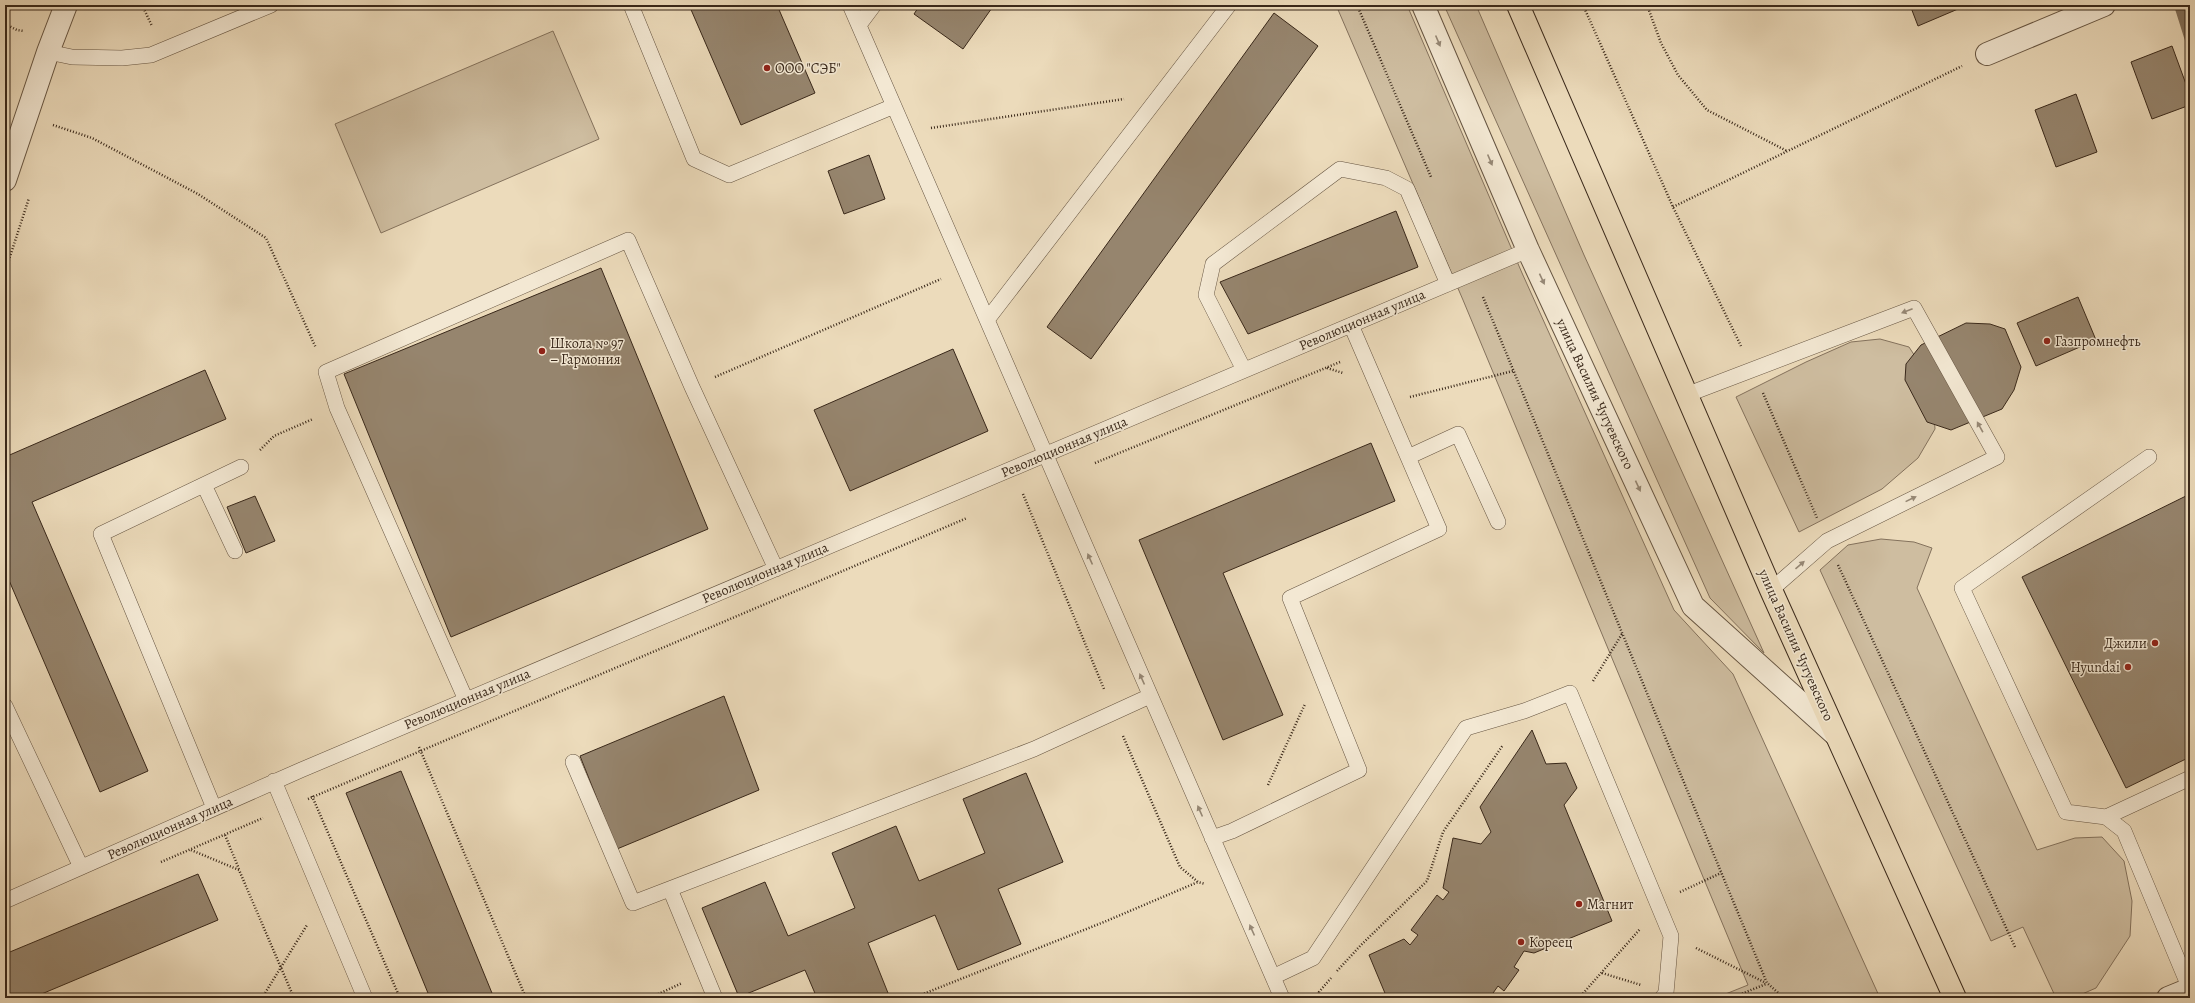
<svg xmlns="http://www.w3.org/2000/svg" width="2195" height="1003" font-family="Alegreya,serif">
	<style>
		.grass { fill: #cebda0; stroke: #84725d }
		.lines { fill: none; stroke-linecap: round; stroke-linejoin: round }
		.stream { stroke: #806f5a; stroke-width: 10 }
		.building { fill: #96856e; stroke: #39281a }
		.service-casing { stroke: #665542; stroke-width: 16 }
		.minor-casing { stroke: #665542; stroke-width: 24 }
		.primary-casing { stroke: #39281a; stroke-width: 24 }
		.path { stroke: #39281a; stroke-width: 2.5; stroke-dasharray: 1 2; stroke-linecap: butt }
		.service { stroke: #f3e8d3; stroke-width: 15 }
		.minor { stroke: #f3e8d3; stroke-width: 22 }
		.primary { stroke: #ecdbbb; stroke-width: 22 }
		.oneway { fill: #968876 }
		.poi-dot { fill: #8f2418; stroke: #f3e8d3; stroke-width: 1.5 }
		.labels { text-anchor: middle; dominant-baseline: central; stroke-width: 3; stroke-linejoin: round; paint-order: stroke }
		.poi-label { font-size: 14px; fill: #39281a; stroke: #f3e8d3; text-anchor: start }
		.street-label { font-size: 14px; fill: #39281a; stroke: #f3e8d3 }
	</style>
	<rect width="100%" height="100%" fill="#ecdbbb"/>
	<filter id="stains"><feTurbulence type="fractalNoise" baseFrequency=".005" numOctaves="4"/><feColorMatrix values="0 0 0 0 .2 0 0 0 0 .09 0 0 0 0 .02 0 0 0 .5 -.17"/></filter>
	<radialGradient id="worn" r=".72"><stop offset=".6" stop-color="#630" stop-opacity="0"/><stop offset="1" stop-color="#630" stop-opacity=".3"/></radialGradient>
	<path class="grass" d="M 1336,5 L 1407,5 L 1522,273 L 1674,610 L 1733,674 L 1880,998 L 1723,998 L 1723,995 L 1748,985 L 1463,300 Z
		M 1444,5 L 1476,5 L 1584,255 L 1764,653 L 1710,598 Z
		M 553,31 L 599,139 L 381,233 L 335,124 Z
		M 1880,339 L 1909,347 L 1926,373 L 1933,402 L 1935,429 L 1918,458 L 1882,489 L 1799,532 L 1736,397 L 1806,362 L 1851,342 Z
		M 1881,539 L 1914,542 L 1932,548 L 1917,588 L 2037,850 L 2075,838 L 2102,837 L 2124,861 L 2132,901 L 2130,936 L 2096,988 L 2073,998 L 2056,998 L 2023,927 L 1991,941 L 1820,570 L 1848,545 Z"/>
	<g class="lines">
		<path class="stream" d="M 2179,5 L 2190,40"/>
	</g>
	<path class="building" d="M 689,5 L 777,5 L 815,93 L 741,125 Z
		M 920,5 L 994,5 L 963,49 L 914,14 Z
		M 1910,5 L 1957,5 L 1958,9 L 1918,26 Z
		M 1274,13 L 1318,46 L 1091,359 L 1047,327 Z
		M 2172,46 L 2190,95 L 2190,105 L 2152,119 L 2131,62 Z
		M 2076,94 L 2097,152 L 2056,167 L 2035,110 Z
		M 869,155 L 885,199 L 844,214 L 828,171 Z
		M 1396,211 L 1418,267 L 1248,334 L 1220,282 Z
		M 601,268 L 708,529 L 451,637 L 344,374 Z
		M 2078,297 L 2096,340 L 2036,366 L 2017,323 Z
		M 1966,323 L 1990,324 L 2005,329 L 2021,367 L 2014,390 L 2002,409 L 1951,430 L 1927,422 L 1905,380 L 1906,364 L 1921,345 Z
		M 953,349 L 988,431 L 850,491 L 814,410 Z
		M 205,370 L 226,419 L 32,502 L 148,771 L 100,792 L 5,571 L 5,457 Z
		M 1371,443 L 1395,501 L 1223,573 L 1283,715 L 1223,740 L 1139,540 Z
		M 2190,494 L 2190,757 L 2126,788 L 2022,577 Z
		M 255,496 L 275,541 L 246,553 L 227,507 Z
		M 724,696 L 759,790 L 617,849 L 580,756 Z
		M 1532,730 L 1546,764 L 1566,763 L 1577,788 L 1564,805 L 1612,921 L 1534,953 L 1524,951 L 1514,967 L 1519,970 L 1504,991 L 1498,986 L 1491,996 L 1492,998 L 1387,998 L 1369,955 L 1404,939 L 1410,945 L 1418,935 L 1411,930 L 1437,895 L 1443,900 L 1449,892 L 1443,888 L 1453,838 L 1481,844 L 1491,832 L 1480,807 Z
		M 401,771 L 494,998 L 430,998 L 346,793 Z
		M 1026,773 L 1063,862 L 998,889 L 1021,944 L 958,970 L 935,915 L 868,943 L 890,998 L 817,998 L 805,970 L 739,997 L 702,908 L 765,882 L 788,936 L 855,908 L 832,853 L 896,826 L 919,881 L 985,853 L 963,799 Z
		M 198,874 L 218,920 L 32,998 L 5,998 L 5,954 Z"/>
	<g class="lines">
		<g class="service-casing">
			<path id="service" d="M 631,5 L 694,159 L 729,175 L 894,106
				M 850,5 L 1282,998
				M 859,25 L 874,5
				M 48,52 L 72,57 L 122,58 L 151,55 L 271,5
				M 987,320 L 1229,5
				M 1244,370 L 1206,295 L 1213,264 L 1340,169 L 1386,178 L 1407,189 L 1448,284
				M 1686,395 L 1914,308 L 1997,457 L 1827,541 L 1771,590
				M 1408,457 L 1458,434 L 1498,522
				M 2149,457 L 1962,588 L 2066,812 L 2106,817 L 2124,831 L 2190,989
				M 204,485 L 235,551
				M 466,700 L 337,408 L 326,372 L 628,240 L 692,387 L 776,569
				M 5,706 L 81,867
				M 573,762 L 633,903 L 1034,749 L 1150,696
				M 274,781 L 365,998
				M 214,808 L 101,534 L 241,467
				M 2106,817 L 2190,778
				M 1212,838 L 1232,831 L 1359,770 L 1290,598 L 1439,529 L 1351,325
				M 670,889 L 715,998
				M 5,901 L 301,770 L 1528,250
				M 1273,977 L 1313,958 L 1466,728 L 1524,711 L 1570,693 L 1671,936 L 1666,993 L 1662,998"/>
		</g>
		<g class="minor-casing">
			<path id="minor" d="M 1423,5 L 1528,250 L 1693,606 L 1835,734
				M 1987,54 L 2104,5
				M 5,180 L 48,52 L 66,5
				M 2168,998 L 2190,989"/>
		</g>
		<g class="primary-casing">
			<path id="primary" d="M 1518,5 L 1771,590 L 1955,998"/>
		</g>
		<path class="path" d="M 142,5 L 152,26
			M 1357,5 L 1431,177
			M 1583,5 L 1673,207 L 1741,346
			M 1647,5 L 1661,43 L 1678,75 L 1707,110 L 1787,151
			M 5,24 L 17,30 L 24,31
			M 53,125 L 92,138 L 198,194 L 266,238 L 316,348
			M 931,128 L 1124,99
			M 1673,207 L 1962,66
			M 5,272 L 29,198
			M 1483,297 L 1767,983 L 1784,998
			M 1327,368 L 1343,373
			M 715,377 L 941,279
			M 1763,393 L 1817,518
			M 1410,397 L 1513,371
			M 260,450 L 274,436 L 313,419
			M 1095,463 L 1340,362
			M 1023,494 L 1104,689
			M 1838,565 L 2015,947
			M 1593,681 L 1622,634
			M 1123,736 L 1180,867 L 1198,882 L 1205,884
			M 419,747 L 526,998
			M 1268,785 L 1305,704
			M 312,796 L 400,998
			M 308,799 L 967,518
			M 225,835 L 239,869
			M 191,850 L 239,870 L 294,998
			M 161,862 L 263,818
			M 1680,892 L 1721,873
			M 1696,948 L 1766,983
			M 1337,971 L 1361,945 L 1427,881 L 1443,832 L 1503,745
			M 1602,973 L 1641,985
			M 1691,997 L 1697,998
			M 262,998 L 307,925
			M 650,998 L 682,983
			M 913,998 L 1104,922 L 1198,882
			M 1321,998 L 1319,992 L 1331,978
			M 1579,998 L 1640,929
			M 1731,998 L 1766,984"/>
		<use href="#service" class="service"/>
		<use href="#minor" class="minor"/>
		<use href="#primary" class="primary"/>
	</g>
	<defs><path id="oneway-solid" d="M-6-.8H1V-3.2L6.5 0L1 3.2V.8H-6Z"/></defs>
	<g class="oneway">
		<use href="#oneway-solid" transform="translate(1438 41) rotate(67)"/>
		<use href="#oneway-solid" transform="translate(1490 160) rotate(67)"/>
		<use href="#oneway-solid" transform="translate(1542 279) rotate(65)"/>
		<use href="#oneway-solid" transform="translate(1907 311) rotate(159)"/>
		<use href="#oneway-solid" transform="translate(1980 427) rotate(-119)"/>
		<use href="#oneway-solid" transform="translate(1638 486) rotate(65)"/>
		<use href="#oneway-solid" transform="translate(1911 499) rotate(-26)"/>
		<use href="#oneway-solid" transform="translate(1090 559) rotate(-114)"/>
		<use href="#oneway-solid" transform="translate(1800 565) rotate(-41)"/>
		<use href="#oneway-solid" transform="translate(1142 679) rotate(-114)"/>
		<use href="#oneway-solid" transform="translate(1200 811) rotate(-114)"/>
		<use href="#oneway-solid" transform="translate(1252 930) rotate(-114)"/>
	</g>
	<g class="poi-dot">
		<circle cx="767" cy="68" r="4"/>
		<circle cx="2047" cy="341" r="4"/>
		<circle cx="542" cy="351" r="4"/>
		<circle cx="2155" cy="643" r="4"/>
		<circle cx="2128" cy="667" r="4"/>
		<circle cx="1579" cy="904" r="4"/>
		<circle cx="1521" cy="942" r="4"/>
	</g>
	<g class="labels">
		<g class="poi-label">
			<text x="775" y="68">ООО "СЭБ"</text>
			<text x="2055" y="341">Газпромнефть</text>
			<text x="550" y="343">Школа № 97<tspan x="550" dy="16">– Гармония</tspan></text>
			<text x="2147" y="643" text-anchor="end">Джили</text>
			<text x="2120" y="667" text-anchor="end">Hyundai</text>
			<text x="1587" y="904">Магнит</text>
			<text x="1529" y="942">Кореец</text>
		</g>
		<g class="street-label">
			<text transform="translate(1362 320) rotate(-23)">Революционная улица</text>
			<text transform="translate(1595 394) rotate(65)">улица Василия Чугуевского</text>
			<text transform="translate(1064 447) rotate(-23)">Революционная улица</text>
			<text transform="translate(765 573) rotate(-23)">Революционная улица</text>
			<text transform="translate(1796 645) rotate(66)">улица Василия Чугуевского</text>
			<text transform="translate(467 699) rotate(-23)">Революционная улица</text>
			<text transform="translate(170 828) rotate(-24)">Революционная улица</text>
		</g>
	</g>
	<rect width="2195" height="1003" fill="none" stroke="#ecdbbb" stroke-width="20"/>
	<rect x="6" y="6" width="2183" height="991" fill="none" stroke="#39281a" stroke-width="2"/>
	<rect x="10" y="10" width="2175" height="983" fill="none" stroke="#39281a"/>
	<rect width="100%" height="100%" filter="url(#stains)"/>
	<rect width="100%" height="100%" fill="url(#worn)"/>
</svg>
